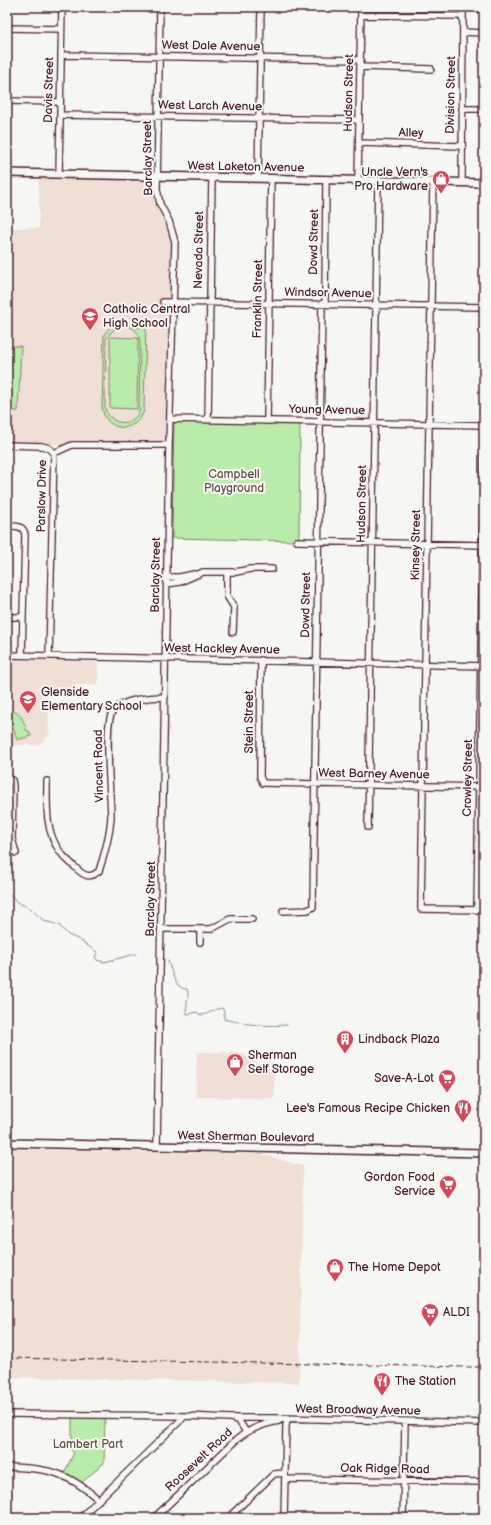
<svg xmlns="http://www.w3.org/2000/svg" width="491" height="1525" font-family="'Balsamiq Sans',sans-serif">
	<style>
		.built { fill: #efdfd6 }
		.green { fill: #b9ebab; stroke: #82856b; fill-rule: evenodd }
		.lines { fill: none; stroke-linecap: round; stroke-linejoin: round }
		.stream { stroke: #72919c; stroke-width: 1 }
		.minor-casing { stroke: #4a1f2b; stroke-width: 8 }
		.major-casing { stroke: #4a1f2b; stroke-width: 10 }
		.minor { stroke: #f6f6f2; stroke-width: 5.5 }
		.major { stroke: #f6f6f2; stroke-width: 7 }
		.rail { stroke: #4a1f2b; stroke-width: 1; stroke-dasharray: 6 3; stroke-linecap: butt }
		.labels { text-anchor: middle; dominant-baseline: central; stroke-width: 4; stroke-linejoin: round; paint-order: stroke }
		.street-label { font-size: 12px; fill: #4a1f2b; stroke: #f6f6f2 }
		.poi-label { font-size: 12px; fill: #4a1f2b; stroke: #f6f6f2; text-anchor: start }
		.park-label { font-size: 12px; fill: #66524b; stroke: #f6f6f2 }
	</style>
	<rect width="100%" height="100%" fill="#f6f6f2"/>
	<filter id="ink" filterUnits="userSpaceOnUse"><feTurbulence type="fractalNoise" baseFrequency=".025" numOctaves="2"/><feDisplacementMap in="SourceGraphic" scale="8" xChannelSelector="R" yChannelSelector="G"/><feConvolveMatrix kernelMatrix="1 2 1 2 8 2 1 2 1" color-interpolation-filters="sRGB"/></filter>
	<g filter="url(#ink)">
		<path class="built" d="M 39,174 L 158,176 L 157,189 L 175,242 L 169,445 L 7,444 L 7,228 L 39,228 Z
			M 7,659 L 98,662 L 98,685 L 76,685 L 76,692 L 48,693 L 49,735 L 39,745 L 7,745 Z
			M 197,1052 L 242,1053 L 256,1063 L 274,1069 L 274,1098 L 196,1097 Z
			M 7,1149 L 260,1154 L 303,1166 L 299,1383 L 7,1377 Z"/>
		<path class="green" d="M 119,322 L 126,322 L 139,328 L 140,323 L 146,324 L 144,411 C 135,435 104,432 102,406 L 104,334 L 114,323 ZM 121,325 C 133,327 139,330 140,343 L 139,412 C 131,428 110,425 105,408 L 106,339 L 112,331 Z
			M 110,337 L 138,338 L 137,409 L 110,408 Z
			M 7,346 L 21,346 L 18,411 L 7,411 Z
			M 174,422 L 300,424 L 299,541 L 172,538 Z
			M 8,711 C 22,711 22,719 27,731 L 29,731 L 31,736 L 17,740 Z
			M 72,1415 L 105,1416 L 104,1463 L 80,1484 L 63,1475 L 74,1453 L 64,1443 L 72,1440 Z"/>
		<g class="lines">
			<path class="stream" d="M 7,891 L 17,902 L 31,909 L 44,921 L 59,925 L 68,935 L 78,939 L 97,952 L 97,954 L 95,957 L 97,960 L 104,962 L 136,954
				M 168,961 C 172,971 174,989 187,989 L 188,994 L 186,1013 L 189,1014 L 197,1012 L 200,1015 C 209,1015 213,1009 222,1008 L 224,1011 L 224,1019 C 230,1021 234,1021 239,1022 C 258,1026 268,1026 287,1025"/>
			<g class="minor-casing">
				<path id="minor" d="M 361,15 L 463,16
					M 7,28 L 61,29
					M 463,32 L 484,33
					M 61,55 L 361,60
					M 361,67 L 431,69
					M 7,101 L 60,102
					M 462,109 L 484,109
					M 60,115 L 359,120
					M 359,143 L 461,146
					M 59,174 L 62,7
					M 258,178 L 261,7
					M 358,180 L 361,7
					M 433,182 L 421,909 L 484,910
					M 462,182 L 463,7
					M 163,302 L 484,307
					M 325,304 L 326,179
					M 170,419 L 484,425
					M 208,419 L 212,177
					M 267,420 L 271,178
					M 7,445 L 42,446 L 49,448 L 54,453
					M 54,453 L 72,445 L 169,445
					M 7,526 C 15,526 24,525 25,535 L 22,655
					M 297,541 L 484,545
					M 227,572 L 227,596 L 234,607 L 233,632
					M 167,577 L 180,577 L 194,574
					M 167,584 L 180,582 L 203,572 L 236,572 L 250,569 L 272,569
					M 7,617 L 23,617
					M 7,655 L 484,666
					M 49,656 L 54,453
					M 261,660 L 260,777 L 263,783 L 484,787
					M 7,778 L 12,780 L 13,786 L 12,839 L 16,853
					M 47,781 C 47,804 45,831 59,850 C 63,857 70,862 76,868 C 84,876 90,879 99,871 C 105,853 110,835 111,817 C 111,798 103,722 113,711 C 123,699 151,697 165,697
					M 368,827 L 378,180
					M 477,910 L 484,455
					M 283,911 L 308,910 L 313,907 L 313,902 L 322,304
					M 161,929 L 211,929 L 230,919 L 252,919
					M 200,929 L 200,942
					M 157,1146 L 169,445 L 175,242 L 169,221 L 160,204 L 157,189 L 160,7
					M 7,1414 L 185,1416 L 231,1418 L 239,1421 L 246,1432
					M 231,1418 L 279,1418 L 484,1423
					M 7,1467 C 49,1468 67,1472 99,1500
					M 285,1479 L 484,1482
					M 80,1518 L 185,1416
					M 154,1518 L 236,1440 C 249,1429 262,1424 279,1421
					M 228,1518 L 274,1474 L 285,1473
					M 284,1518 L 286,1426 L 287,1419
					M 403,1518 L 405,1422"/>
			</g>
			<g class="major-casing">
				<path id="major" d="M 7,173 L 484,183
					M 7,1143 L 484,1153"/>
			</g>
			<use href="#minor" class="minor"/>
			<use href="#major" class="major"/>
			<path class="rail" d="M 7,1358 L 466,1367 L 484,1367"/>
		</g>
	</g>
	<defs>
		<g id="shop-pin" transform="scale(0.9)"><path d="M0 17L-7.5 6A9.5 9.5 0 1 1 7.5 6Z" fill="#d1495b" stroke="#f6f6f2"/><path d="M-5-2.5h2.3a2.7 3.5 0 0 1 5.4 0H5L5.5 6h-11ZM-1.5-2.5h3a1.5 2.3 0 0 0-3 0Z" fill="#fff"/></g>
		<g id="school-pin" transform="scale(0.9)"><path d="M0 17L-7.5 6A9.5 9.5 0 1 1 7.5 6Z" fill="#d1495b" stroke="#f6f6f2"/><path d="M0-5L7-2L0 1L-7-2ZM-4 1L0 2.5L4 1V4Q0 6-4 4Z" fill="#fff"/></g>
		<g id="building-pin" transform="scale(0.9)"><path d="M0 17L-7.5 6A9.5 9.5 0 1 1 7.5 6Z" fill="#d1495b" stroke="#f6f6f2"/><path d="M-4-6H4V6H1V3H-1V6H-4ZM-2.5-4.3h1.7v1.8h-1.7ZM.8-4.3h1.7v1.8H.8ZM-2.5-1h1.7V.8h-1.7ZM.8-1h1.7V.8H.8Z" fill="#fff"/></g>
		<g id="supermarket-pin" transform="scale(0.9)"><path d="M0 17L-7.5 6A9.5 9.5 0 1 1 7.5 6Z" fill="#d1495b" stroke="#f6f6f2"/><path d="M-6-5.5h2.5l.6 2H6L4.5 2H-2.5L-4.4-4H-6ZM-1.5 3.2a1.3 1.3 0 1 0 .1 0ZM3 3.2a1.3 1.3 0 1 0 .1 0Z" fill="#fff"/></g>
		<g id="restaurant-pin" transform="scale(0.9)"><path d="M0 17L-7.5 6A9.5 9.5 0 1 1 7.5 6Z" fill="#d1495b" stroke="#f6f6f2"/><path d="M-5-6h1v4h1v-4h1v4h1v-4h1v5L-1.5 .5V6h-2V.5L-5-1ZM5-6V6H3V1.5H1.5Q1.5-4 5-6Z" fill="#fff"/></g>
	</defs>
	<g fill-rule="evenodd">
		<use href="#shop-pin" x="441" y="179"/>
		<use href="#school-pin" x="90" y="316"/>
		<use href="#school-pin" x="28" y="699"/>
		<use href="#building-pin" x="345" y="1039"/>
		<use href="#shop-pin" x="235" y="1062"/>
		<use href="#supermarket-pin" x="447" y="1078"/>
		<use href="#restaurant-pin" x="463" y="1108"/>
		<use href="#supermarket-pin" x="448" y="1184"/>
		<use href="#shop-pin" x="335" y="1267"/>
		<use href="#supermarket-pin" x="430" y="1312"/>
		<use href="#restaurant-pin" x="382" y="1381"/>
	</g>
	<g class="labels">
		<g class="street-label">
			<text transform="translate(211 46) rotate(1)">West Dale Avenue</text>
			<text transform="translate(49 90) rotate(-89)">Davis Street</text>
			<text transform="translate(349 93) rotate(-89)">Hudson Street</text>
			<text transform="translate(451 95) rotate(-89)">Division Street</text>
			<text transform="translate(210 106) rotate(1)">West Larch Avenue</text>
			<text transform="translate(411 133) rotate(1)">Alley</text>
			<text transform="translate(148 158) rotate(-91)">Barclay Street</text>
			<text transform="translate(246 167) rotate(1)">West Laketon Avenue</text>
			<text transform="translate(314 242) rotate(-89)">Dowd Street</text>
			<text transform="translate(199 250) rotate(-89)">Nevada Street</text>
			<text transform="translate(328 293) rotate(1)">Windsor Avenue</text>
			<text transform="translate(258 299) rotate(-89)">Franklin Street</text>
			<text transform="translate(327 410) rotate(1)">Young Avenue</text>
			<text transform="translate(42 496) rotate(-89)">Parslow Drive</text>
			<text transform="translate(362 504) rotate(-89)">Hudson Street</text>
			<text transform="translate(416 545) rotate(-89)">Kinsey Street</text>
			<text transform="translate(156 575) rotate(-89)">Barclay Street</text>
			<text transform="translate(306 605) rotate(-89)">Dowd Street</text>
			<text transform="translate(222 649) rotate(1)">West Hackley Avenue</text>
			<text transform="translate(249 722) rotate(-90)">Stein Street</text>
			<text transform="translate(99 766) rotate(-91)">Vincent Road</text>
			<text transform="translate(374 774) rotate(1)">West Barney Avenue</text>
			<text transform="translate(468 778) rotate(-89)">Crowley Street</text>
			<text transform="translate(151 899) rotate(-89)">Barclay Street</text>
			<text transform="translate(246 1137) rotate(1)">West Sherman Boulevard</text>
			<text transform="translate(358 1410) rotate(1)">West Broadway Avenue</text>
			<text transform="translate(199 1460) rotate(-43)">Roosevelt Road</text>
			<text transform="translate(385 1469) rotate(1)">Oak Ridge Road</text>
		</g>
		<g class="poi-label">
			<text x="428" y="172" text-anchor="end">Uncle Vern's<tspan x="428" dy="14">Pro Hardware</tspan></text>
			<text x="103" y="309">Catholic Central<tspan x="103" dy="14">High School</tspan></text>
			<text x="41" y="692">Glenside<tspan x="41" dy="14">Elementary School</tspan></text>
			<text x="358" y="1039">Lindback Plaza</text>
			<text x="248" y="1055">Sherman<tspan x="248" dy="14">Self Storage</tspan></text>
			<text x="434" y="1078" text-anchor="end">Save-A-Lot</text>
			<text x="450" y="1108" text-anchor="end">Lee's Famous Recipe Chicken</text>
			<text x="435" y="1177" text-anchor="end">Gordon Food<tspan x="435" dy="14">Service</tspan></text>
			<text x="348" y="1267">The Home Depot</text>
			<text x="443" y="1312">ALDI</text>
			<text x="395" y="1381">The Station</text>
		</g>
		<g class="park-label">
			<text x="234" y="474">Campbell<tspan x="234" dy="14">Playground</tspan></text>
			<text x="88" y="1444">Lambert Part</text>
		</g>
	</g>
	<rect width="491" height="1525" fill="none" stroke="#f6f6f2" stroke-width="24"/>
	<rect x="12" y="12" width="467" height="1501" fill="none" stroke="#4a1f2b" stroke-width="1.5" filter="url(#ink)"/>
</svg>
